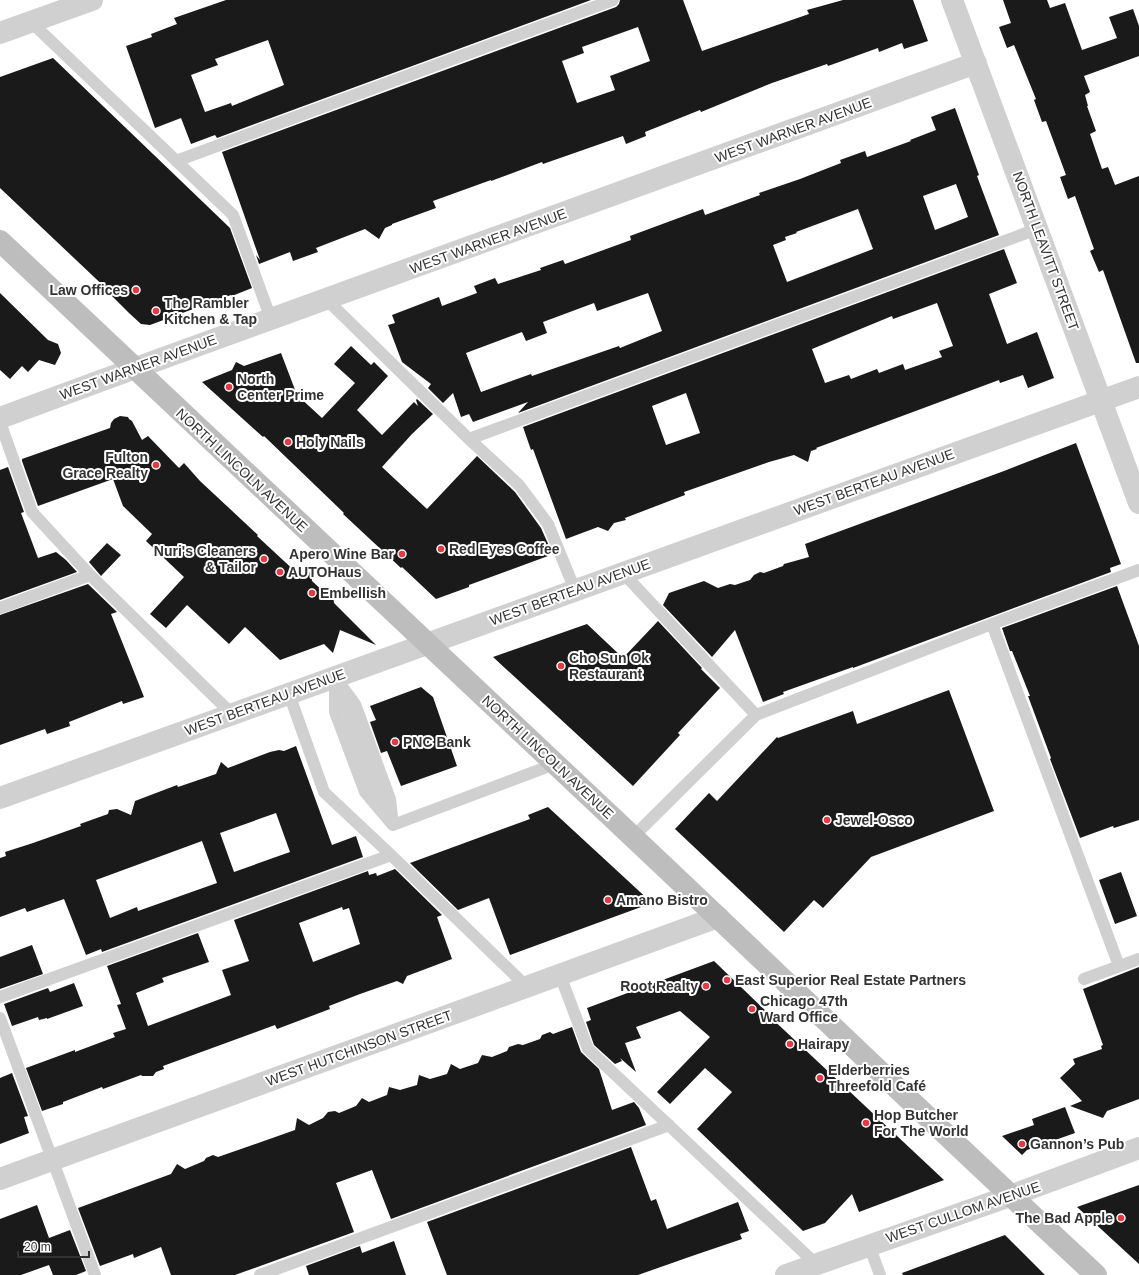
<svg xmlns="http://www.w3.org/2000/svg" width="1139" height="1275" font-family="Arial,sans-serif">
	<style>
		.building { fill: #1a1a1a; fill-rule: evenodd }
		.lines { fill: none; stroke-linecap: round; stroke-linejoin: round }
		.service { stroke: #d0d0d0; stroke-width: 12 }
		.minor { stroke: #d0d0d0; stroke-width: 22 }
		.secondary { stroke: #bdbdbd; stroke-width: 22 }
		.poi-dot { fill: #e63946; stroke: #fff; stroke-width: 1.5 }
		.labels { text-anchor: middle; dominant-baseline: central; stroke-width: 4; stroke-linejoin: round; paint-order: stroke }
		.street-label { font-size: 14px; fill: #333; stroke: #fff }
		.poi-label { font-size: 14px; font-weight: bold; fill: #333; stroke: #fff; text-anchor: start }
	</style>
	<rect width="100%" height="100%" fill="#fff"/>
	<path class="building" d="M 226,0 L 591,0 L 217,138 L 215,135 L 191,144 L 181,118 L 155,128 L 126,46 L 152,37 L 151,34 L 177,24 L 174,18 ZM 268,40 L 284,85 L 232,106 L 231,103 L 205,112 L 191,75 L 218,65 L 215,59 Z
		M 620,0 L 683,0 L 702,51 L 809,14 L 807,10 L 843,0 L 913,0 L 928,41 L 904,49 L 902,43 L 879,52 L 878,48 L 828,66 L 827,64 L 772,83 L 701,112 L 700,110 L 645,132 L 646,136 L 626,144 L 623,136 L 543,164 L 542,162 L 491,181 L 491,180 L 433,201 L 436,208 L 392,224 L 392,225 L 385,228 L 379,239 L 365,229 L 316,248 L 318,252 L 293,261 L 290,252 L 259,264 L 256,255 L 260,260 L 222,152 L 616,7 L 619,4 ZM 638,27 L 650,61 L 610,76 L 615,90 L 577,103 L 562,61 L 584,53 L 582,47 Z
		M 1003,0 L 1047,0 L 1050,8 L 1065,3 L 1082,50 L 1117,38 L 1109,17 L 1133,9 L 1139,26 L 1139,56 L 1084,76 L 1090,92 L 1085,95 L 1088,106 L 1087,106 L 1096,131 L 1090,134 L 1102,169 L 1108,167 L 1115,185 L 1139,176 L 1139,363 L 1136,363 L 1103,270 L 1099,272 L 1090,251 L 1094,249 L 1075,196 L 1068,199 L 1060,177 L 1066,175 L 1046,121 L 1042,122 L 1034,100 L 1036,99 L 1014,45 L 1007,48 L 999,27 L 1011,23 Z
		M 53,58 L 230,228 L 252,288 L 232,296 L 231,295 L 150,325 L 141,324 L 129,313 L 111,295 L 112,294 L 0,188 L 0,77 Z
		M 955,108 L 979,175 L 977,176 L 999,235 L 518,413 L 528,402 L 473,422 L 469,414 L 461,417 L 453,393 L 443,403 L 428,388 L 431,384 L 402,362 L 388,325 L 395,323 L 392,315 L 439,297 L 442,306 L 477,293 L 474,286 L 495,278 L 498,284 L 541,270 L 540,268 L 563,260 L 565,264 L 631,240 L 630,236 L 703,209 L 705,215 L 760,195 L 759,193 L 800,179 L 841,163 L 840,160 L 865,151 L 867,157 L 911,141 L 910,140 L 936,130 L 931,117 ZM 956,184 L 968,217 L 935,230 L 923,196 ZM 858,209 L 873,249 L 787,282 L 773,245 L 786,240 L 785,237 L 797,233 L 796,232 ZM 648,293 L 662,331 L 620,348 L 619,346 L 532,376 L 531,374 L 481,392 L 466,353 L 522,332 L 526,341 L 547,333 L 543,322 L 594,303 L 597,311 Z
		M 1004,249 L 1017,283 L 989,294 L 1007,344 L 1037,332 L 1054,378 L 1028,388 L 1023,375 L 1000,383 L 999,380 L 816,448 L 817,449 L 811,451 L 808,462 L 794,455 L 769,462 L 684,492 L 685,495 L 625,518 L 626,520 L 614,523 L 608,531 L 598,527 L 566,539 L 533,449 L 531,450 L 523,427 ZM 937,303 L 953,346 L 939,351 L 942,357 L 905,370 L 903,364 L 879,373 L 877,369 L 851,379 L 849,375 L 825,383 L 812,349 L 892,316 L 893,319 ZM 686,393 L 700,433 L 666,445 L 652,406 Z
		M 0,293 L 48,340 L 58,344 L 61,353 L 55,365 L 39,360 L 28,372 L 22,366 L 10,379 L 0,370 Z
		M 351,346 L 371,365 L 374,362 L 388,376 L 357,410 L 382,435 L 414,402 L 418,406 L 416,400 L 417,399 L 433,414 L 412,434 L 382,467 L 427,509 L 477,456 L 515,492 L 541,528 L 549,546 L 545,547 L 548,556 L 469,585 L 469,587 L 436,599 L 402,567 L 401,568 L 343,514 L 344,513 L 264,436 L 263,437 L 202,382 L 232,370 L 236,362 L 244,366 L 281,353 L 297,395 L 322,418 L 355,383 L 334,364 Z
		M 120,416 L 128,417 L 129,419 L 132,421 L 142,440 L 148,436 L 179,468 L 184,463 L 200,481 L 258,535 L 257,536 L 298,574 L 311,572 L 312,581 L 325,593 L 333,595 L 334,603 L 376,645 L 340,630 L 333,653 L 324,644 L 280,660 L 245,627 L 229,644 L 187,605 L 166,628 L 150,614 L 184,577 L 146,541 L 152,534 L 123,506 L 113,479 L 38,506 L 22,461 L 22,459 L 110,428 L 111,423 L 114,419 Z
		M 1076,443 L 1121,564 L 1110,568 L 1111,572 L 853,668 L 853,667 L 783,692 L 784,694 L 763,702 L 735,630 L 712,657 L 663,605 L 669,593 L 704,581 L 718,588 L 730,584 L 735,585 L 750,580 L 754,575 L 760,572 L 764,573 L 783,566 L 784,564 L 809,557 L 805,544 L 1004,471 Z
		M 8,467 L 24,512 L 21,513 L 38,558 L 56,552 L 66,560 L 77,572 L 0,600 L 0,470 Z
		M 107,543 L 121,555 L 101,576 L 89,562 Z
		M 88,584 L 117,612 L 111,614 L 144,697 L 123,704 L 122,701 L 69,722 L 70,726 L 47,734 L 45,729 L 0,745 L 0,615 Z
		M 1117,586 L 1139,646 L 1139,820 L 1114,828 L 1113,826 L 1080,838 L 1050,759 L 1051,758 L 1028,696 L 1030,696 L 1012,651 L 1010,651 L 1002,628 Z
		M 658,621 L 702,668 L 701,669 L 720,688 L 678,733 L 680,735 L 633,786 L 493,657 L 587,624 L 623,658 Z
		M 421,687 L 433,697 L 457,766 L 401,786 L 387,751 L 381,753 L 370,722 L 376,720 L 370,706 Z
		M 949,690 L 994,811 L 871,857 L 823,908 L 814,900 L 784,932 L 675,829 L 709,793 L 717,801 L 777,737 L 778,738 L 853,711 L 857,724 Z
		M 296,746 L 332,845 L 356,836 L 363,857 L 102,952 L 101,949 L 86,955 L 64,899 L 27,912 L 25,908 L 0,917 L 0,858 L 6,856 L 5,852 L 33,843 L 81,826 L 80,824 L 108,814 L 109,810 L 117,809 L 131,815 L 135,801 L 177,785 L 178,787 L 216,774 L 221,762 L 228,768 L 270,752 L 279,750 L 284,751 ZM 276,813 L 290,852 L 234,872 L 220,833 ZM 202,841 L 217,883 L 138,911 L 137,907 L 110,918 L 96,880 Z
		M 548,807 L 652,903 L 510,955 L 489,898 L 458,910 L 410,863 L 530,819 L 528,815 Z
		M 395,869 L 442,915 L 437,917 L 452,959 L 407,976 L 403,984 L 397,981 L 360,994 L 329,1006 L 330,1009 L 277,1029 L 275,1025 L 163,1066 L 164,1069 L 156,1072 L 153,1076 L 142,1076 L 141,1075 L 103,1089 L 102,1087 L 63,1102 L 63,1104 L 42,1111 L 26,1068 L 75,1050 L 75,1052 L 115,1037 L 113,1033 L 126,1029 L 117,1005 L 121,1004 L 107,966 L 198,933 L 209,962 L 162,978 L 164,982 L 136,993 L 148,1026 L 231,995 L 222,970 L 249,961 L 234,920 L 368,871 L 369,875 L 376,873 L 377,876 ZM 342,907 L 343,910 L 349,908 L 360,944 L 313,962 L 299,923 Z
		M 1121,872 L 1137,916 L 1115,924 L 1099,880 Z
		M 32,945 L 43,974 L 0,989 L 0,957 Z
		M 714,961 L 768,1013 L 767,1014 L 944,1180 L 859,1212 L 852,1194 L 825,1223 L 803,1231 L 697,1129 L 732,1092 L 705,1068 L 670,1104 L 657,1092 L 710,1037 L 680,1011 L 636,1027 L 641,1038 L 625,1043 L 636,1072 L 620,1058 L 622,1061 L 615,1064 L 594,1045 L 586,1022 L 591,1020 L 587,1008 Z
		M 1139,967 L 1139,1099 L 1107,1111 L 1103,1118 L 1070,1106 L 1082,1101 L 1060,1078 L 1075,1064 L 1073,1059 L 1102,1049 L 1101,1046 L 1103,1045 L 1083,989 Z
		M 74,983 L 83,1006 L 47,1019 L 47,1018 L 39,1020 L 38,1017 L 12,1026 L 4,1004 L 48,988 L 50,992 Z
		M 572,1027 L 581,1052 L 599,1069 L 612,1110 L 634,1102 L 639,1108 L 646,1125 L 391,1219 L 372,1170 L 336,1183 L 354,1232 L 235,1275 L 171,1275 L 161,1247 L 134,1258 L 133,1254 L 100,1266 L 78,1208 L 171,1174 L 177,1164 L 185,1169 L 204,1161 L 206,1158 L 213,1155 L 218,1157 L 295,1130 L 297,1118 L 309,1125 L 323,1118 L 328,1112 L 335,1111 L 339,1113 L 356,1106 L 362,1098 L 369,1102 L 387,1095 L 389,1087 L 400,1090 L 417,1085 L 419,1075 L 430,1079 L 447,1074 L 451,1064 L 460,1069 L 478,1063 L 482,1055 L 492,1057 L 507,1051 L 509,1047 L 518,1044 L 523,1045 L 540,1039 L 542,1035 L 550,1032 L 553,1034 Z
		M 12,1073 L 28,1116 L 24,1117 L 29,1133 L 0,1144 L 0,1078 Z
		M 1065,1107 L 1075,1133 L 1027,1150 L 1022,1155 L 1002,1136 L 1034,1125 L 1032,1119 Z
		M 631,1147 L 651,1201 L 656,1199 L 667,1229 L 738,1202 L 749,1231 L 740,1234 L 742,1239 L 692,1256 L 638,1275 L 447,1275 L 427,1222 Z
		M 1139,1185 L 1139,1264 L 1077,1207 Z
		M 37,1205 L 49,1238 L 70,1230 L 86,1271 L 76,1275 L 53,1275 L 49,1265 L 21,1275 L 0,1275 L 0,1219 Z
		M 1005,1235 L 1045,1275 L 903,1275 L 902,1273 Z
		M 394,1241 L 406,1275 L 309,1275 L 306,1266 L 360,1246 L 362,1253 Z"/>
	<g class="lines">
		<path class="service" d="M 31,22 L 233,215 L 271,319
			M 176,161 L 613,0
			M 326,299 L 469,439 L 519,485 L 548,524 L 575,590
			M 0,422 L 32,512 L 90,575 L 232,714
			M 469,439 L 1037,229
			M 623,573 L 756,715
			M 0,608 L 90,575
			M 992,624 L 1119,966
			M 335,677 L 335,712 L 365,792 L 393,825
			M 335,677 L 355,704 L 390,799 L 393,825
			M 339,687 L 375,788 L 385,809
			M 289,694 L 324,792 L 391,855 L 527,987
			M 393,825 L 555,764
			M 633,837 L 756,715 L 992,624 L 1139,570
			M 560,975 L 588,1049 L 816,1264
			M 1084,979 L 1139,959
			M 0,997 L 391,855
			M 0,1018 L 95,1275
			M 869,1245 L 880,1275
			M 260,1275 L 669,1125"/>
		<path class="minor" d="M 952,0 L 1139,503
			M 0,33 L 92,0
			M 0,418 L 100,381 L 976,63
			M 0,798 L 1139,387
			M 0,1179 L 718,917
			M 786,1275 L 1010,1196 L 1139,1148"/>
		<path class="secondary" d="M 0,241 C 210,441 423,638 634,838 C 788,983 940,1131 1096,1275"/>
	</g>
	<g class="poi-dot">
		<circle cx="136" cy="290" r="4"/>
		<circle cx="156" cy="311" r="4"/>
		<circle cx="229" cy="387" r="4"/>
		<circle cx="288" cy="442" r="4"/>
		<circle cx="156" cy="465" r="4"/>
		<circle cx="441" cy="549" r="4"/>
		<circle cx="402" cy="554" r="4"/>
		<circle cx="264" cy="559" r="4"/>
		<circle cx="280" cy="572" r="4"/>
		<circle cx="312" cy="593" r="4"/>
		<circle cx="561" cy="666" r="4"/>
		<circle cx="395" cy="742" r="4"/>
		<circle cx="827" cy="820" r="4"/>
		<circle cx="608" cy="900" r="4"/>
		<circle cx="727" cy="980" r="4"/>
		<circle cx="706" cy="986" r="4"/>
		<circle cx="752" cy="1009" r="4"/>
		<circle cx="790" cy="1044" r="4"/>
		<circle cx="820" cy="1078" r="4"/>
		<circle cx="866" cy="1123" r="4"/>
		<circle cx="1022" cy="1144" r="4"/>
		<circle cx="1121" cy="1218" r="4"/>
	</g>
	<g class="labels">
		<g class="street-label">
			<text transform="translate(793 130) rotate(-20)">WEST WARNER AVENUE</text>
			<text transform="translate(488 241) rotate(-20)">WEST WARNER AVENUE</text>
			<text transform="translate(1046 251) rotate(70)">NORTH LEAVITT STREET</text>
			<text transform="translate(138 367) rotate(-20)">WEST WARNER AVENUE</text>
			<text transform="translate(242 470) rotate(43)">NORTH LINCOLN AVENUE</text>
			<text transform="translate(874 482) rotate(-20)">WEST BERTEAU AVENUE</text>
			<text transform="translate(570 592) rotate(-20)">WEST BERTEAU AVENUE</text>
			<text transform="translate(265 702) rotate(-20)">WEST BERTEAU AVENUE</text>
			<text transform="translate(548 757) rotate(43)">NORTH LINCOLN AVENUE</text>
			<text transform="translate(359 1048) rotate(-20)">WEST HUTCHINSON STREET</text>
			<text transform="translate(963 1212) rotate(-19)">WEST CULLOM AVENUE</text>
		</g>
		<g class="poi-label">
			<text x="128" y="290" text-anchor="end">Law Offices</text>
			<text x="164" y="303">The Rambler<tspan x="164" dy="16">Kitchen &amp; Tap</tspan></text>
			<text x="237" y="379">North<tspan x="237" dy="16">Center Prime</tspan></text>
			<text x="296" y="442">Holy Nails</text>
			<text x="148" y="457" text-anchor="end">Fulton<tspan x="148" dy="16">Grace Realty</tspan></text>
			<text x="449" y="549">Red Eyes Coffee</text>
			<text x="256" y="551" text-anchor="end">Nuri's Cleaners<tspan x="256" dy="16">&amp; Tailor</tspan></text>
			<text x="394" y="554" text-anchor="end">Apero Wine Bar</text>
			<text x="288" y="572">AUTOHaus</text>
			<text x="320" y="593">Embellish</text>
			<text x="569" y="658">Cho Sun Ok<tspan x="569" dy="16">Restaurant</tspan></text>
			<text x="403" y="742">PNC Bank</text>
			<text x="835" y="820">Jewel-Osco</text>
			<text x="616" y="900">Amano Bistro</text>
			<text x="735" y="980">East Superior Real Estate Partners</text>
			<text x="698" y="986" text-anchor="end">Root Realty</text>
			<text x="760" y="1001">Chicago 47th<tspan x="760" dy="16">Ward Office</tspan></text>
			<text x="798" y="1044">Hairapy</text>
			<text x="828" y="1070">Elderberries<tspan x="828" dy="16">Threefold Café</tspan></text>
			<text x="874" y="1115">Hop Butcher<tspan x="874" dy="16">For The World</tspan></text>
			<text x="1030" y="1144">Gannon’s Pub</text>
			<text x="1113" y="1218" text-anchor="end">The Bad Apple</text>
		</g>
	</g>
	<path d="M18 1251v6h71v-6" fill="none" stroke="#333333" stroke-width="2"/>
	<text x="24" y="1251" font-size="12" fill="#333333" stroke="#ffffff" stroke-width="3" paint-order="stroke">20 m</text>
</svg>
